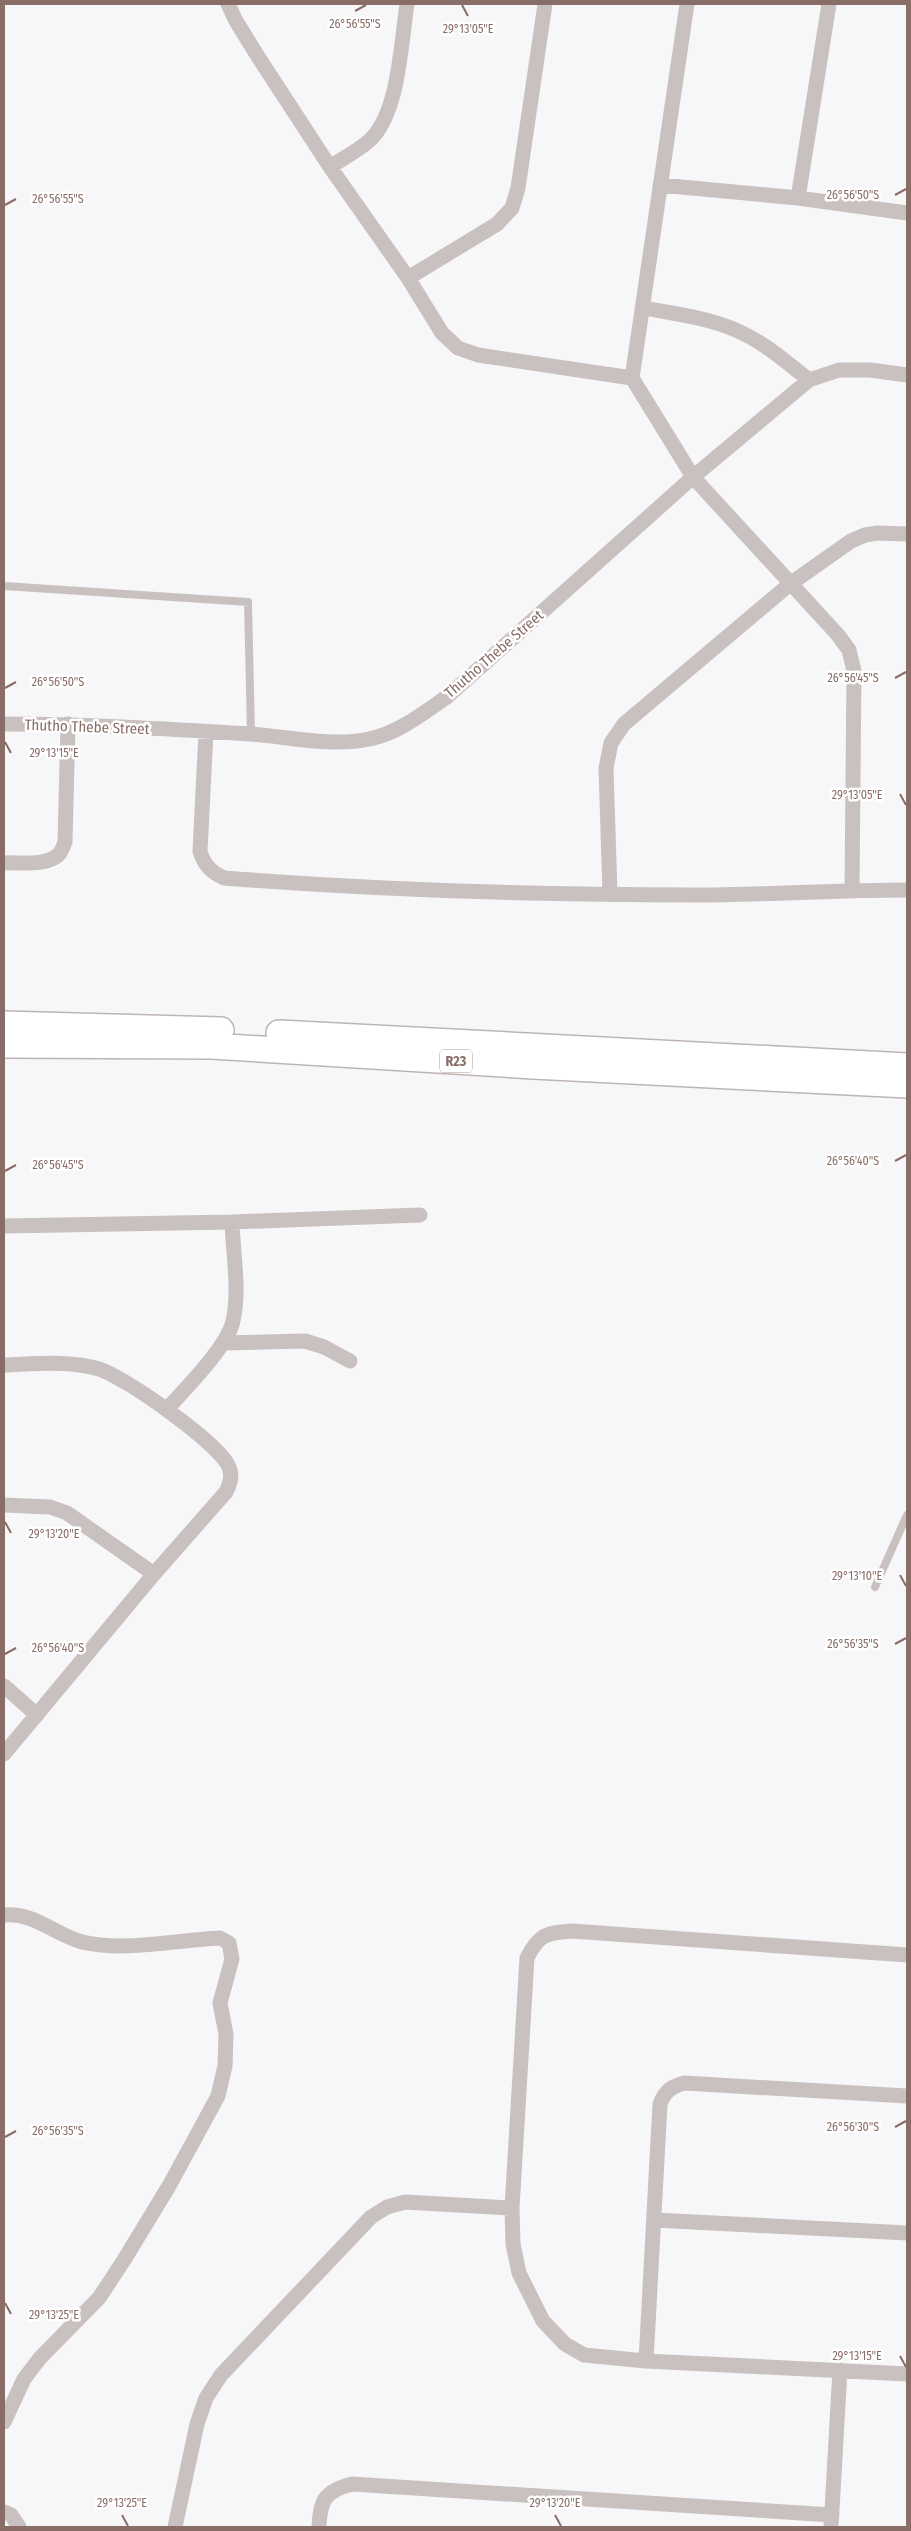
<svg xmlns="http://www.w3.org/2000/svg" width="911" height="2531" font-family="'Fira Sans Condensed',sans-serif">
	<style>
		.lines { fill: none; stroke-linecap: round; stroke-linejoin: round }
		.primary-casing { stroke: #beb5b3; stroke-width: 28 }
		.service { stroke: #c9c1c0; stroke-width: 8 }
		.minor { stroke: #c9c1c0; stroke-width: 15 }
		.primary { stroke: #fff; stroke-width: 25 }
		.ticks { fill: none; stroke: #896d67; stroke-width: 2 }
		.labels { text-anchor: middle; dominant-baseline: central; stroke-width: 5; stroke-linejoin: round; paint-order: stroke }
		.shield { fill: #fff; stroke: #ac9995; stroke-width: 1 }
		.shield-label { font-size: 14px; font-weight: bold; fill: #896d67 }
		.street-label { font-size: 15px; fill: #896d67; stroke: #fff }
		.ticks-label { font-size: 12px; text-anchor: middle; fill: #896d67; stroke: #fff; stroke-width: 5; stroke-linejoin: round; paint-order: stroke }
	</style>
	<rect width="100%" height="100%" fill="#f7f7f9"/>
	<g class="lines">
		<g class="primary-casing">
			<path id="primary" d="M 4,1024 L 221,1030
				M 279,1033 L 907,1066
				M 4,1045 L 212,1046 L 533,1066 L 907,1085"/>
		</g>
		<path class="service" d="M 4,586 L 248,602 L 251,734
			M 875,1587 L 907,1515"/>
		<path class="minor" d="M 228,4 L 236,21 L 257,55 L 330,167 L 408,278 L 442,333 L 458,348 L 478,355 L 632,378
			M 687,4 L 632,378 L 693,477 L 838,635 L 849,650 L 854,671 L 852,890
			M 330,167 C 343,158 360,150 371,139 C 399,111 401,43 407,4
			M 660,185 L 798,198 L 907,213
			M 798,198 L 829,4
			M 408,278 L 497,224 L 512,208 L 518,188 L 545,4
			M 644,308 C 676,314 709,318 738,331 C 765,343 786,362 809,380
			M 4,724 C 86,724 169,729 251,734 C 289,737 331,747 369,739 C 397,734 425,712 448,696 L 693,477 L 809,380 L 839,370 L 870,370 L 907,375
			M 206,732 L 200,851 C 204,865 211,872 224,878 C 379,890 536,895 692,895 C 764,895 835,890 907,890
			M 4,863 C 19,862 49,867 60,853 C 62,850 64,845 65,842 L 68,724
			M 610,894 L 606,768 L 611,743 L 624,724 L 790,584 L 851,541 L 865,535 L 877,533 L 907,534
			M 4,1226 L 232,1222 L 420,1215
			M 223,1343 L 305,1341 L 324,1347 L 350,1361
			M 4,1365 C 35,1364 69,1360 99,1369 C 125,1377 220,1444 229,1467 C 233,1476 230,1484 226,1492 L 154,1574 L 4,1754
			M 167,1409 C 185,1389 228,1346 233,1321 C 240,1290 233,1254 232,1222
			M 4,1505 L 50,1507 L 67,1513 L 154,1574
			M 4,1686 L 37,1715
			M 4,1915 C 34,1912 55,1935 82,1942 C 123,1952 177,1940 220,1938 L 229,1943 L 232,1959 L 220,2003 L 226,2034 L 225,2066 L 218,2096 L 169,2186 L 124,2260 L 99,2298 L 40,2358 L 24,2379 L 4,2422
			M 907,1955 L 572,1931 C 546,1933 539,1934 527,1958 L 512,2208 L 513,2244 L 519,2273 L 543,2321 L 565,2344 L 584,2355 L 646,2361 L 907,2374
			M 655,2220 L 907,2233
			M 646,2361 L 660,2104 C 665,2091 671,2087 684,2083 L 907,2096
			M 4,2512 L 11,2515 L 19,2527
			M 175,2527 L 197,2424 L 206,2398 L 221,2375 L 371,2217 L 387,2207 L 405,2202 L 512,2208
			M 319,2527 C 320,2500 325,2491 352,2484 L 832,2515
			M 831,2527 L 840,2370"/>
		<use href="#primary" class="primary"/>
	</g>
	<path class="ticks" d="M 462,5 L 468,16M 355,11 L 366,5M 895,195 L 906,189M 5,205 L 16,199M 895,678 L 906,672M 5,688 L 16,682M 5,742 L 11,753M 900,794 L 906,805M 895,1161 L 906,1155M 5,1171 L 16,1165M 5,1522 L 11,1533M 900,1575 L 906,1586M 895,1644 L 906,1638M 5,1654 L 16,1648M 895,2127 L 906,2121M 5,2137 L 16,2131M 5,2303 L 11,2314M 900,2356 L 906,2367M 122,2515 L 128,2526M 555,2515 L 561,2526"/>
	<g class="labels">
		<rect class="shield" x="440" y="1049.5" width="32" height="23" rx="4"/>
		<g class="shield-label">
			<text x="456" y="1061">R23</text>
		</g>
		<g class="street-label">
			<text transform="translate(494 654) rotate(-41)">Thutho Thebe Street</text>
			<text transform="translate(87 727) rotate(2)">Thutho Thebe Street</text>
		</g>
	</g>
	<g class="ticks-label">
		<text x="355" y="28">26°56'55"S</text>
		<text x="468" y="33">29°13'05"E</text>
		<text x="853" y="199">26°56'50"S</text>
		<text x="58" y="203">26°56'55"S</text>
		<text x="853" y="682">26°56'45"S</text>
		<text x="58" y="686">26°56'50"S</text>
		<text x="54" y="757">29°13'15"E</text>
		<text x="857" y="799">29°13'05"E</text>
		<text x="853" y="1165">26°56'40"S</text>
		<text x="58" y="1169">26°56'45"S</text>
		<text x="54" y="1538">29°13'20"E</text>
		<text x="857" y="1580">29°13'10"E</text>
		<text x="853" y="1648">26°56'35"S</text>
		<text x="58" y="1652">26°56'40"S</text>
		<text x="853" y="2131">26°56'30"S</text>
		<text x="58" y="2135">26°56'35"S</text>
		<text x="54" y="2319">29°13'25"E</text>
		<text x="857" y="2360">29°13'15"E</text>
		<text x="122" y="2507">29°13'25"E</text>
		<text x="555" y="2507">29°13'20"E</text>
	</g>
	<rect width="911" height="2531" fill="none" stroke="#896d67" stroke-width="10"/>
</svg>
